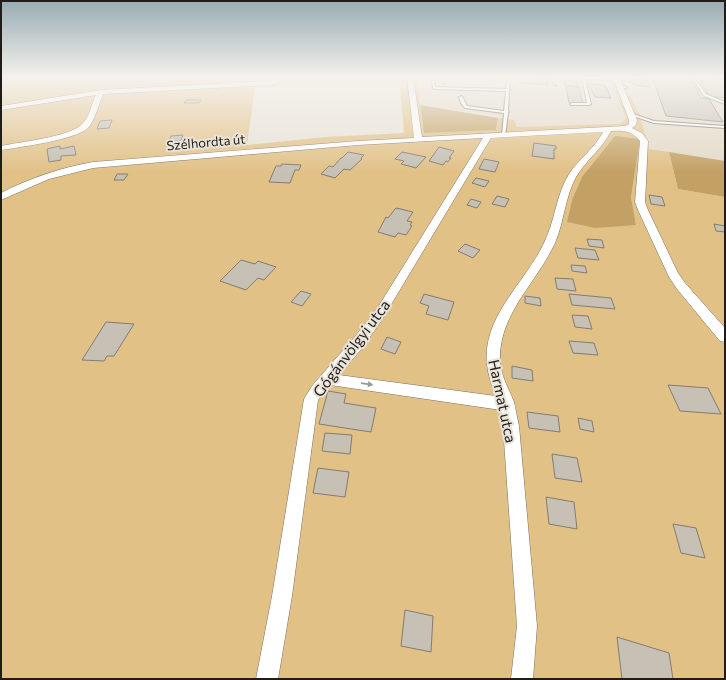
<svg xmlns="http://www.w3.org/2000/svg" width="726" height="680" font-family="Commissioner,sans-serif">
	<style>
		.built { fill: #e4dac8 }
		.green { fill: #e2c187; fill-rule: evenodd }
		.forest { fill: #c3a165 }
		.building { fill: #c6c0b5; stroke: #827c72 }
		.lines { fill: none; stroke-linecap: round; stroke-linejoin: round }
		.service-casing { stroke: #777167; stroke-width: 2 }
		.minor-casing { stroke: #777167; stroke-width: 1 }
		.service { fill: #fff; fill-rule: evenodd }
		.minor { fill: #fff; fill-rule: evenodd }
		.oneway { fill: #9b9998 }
		.labels { text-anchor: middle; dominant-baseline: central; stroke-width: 4; stroke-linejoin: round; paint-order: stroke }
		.far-street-label { font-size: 13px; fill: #201d19; stroke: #e9e3d8 }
		.street-label { font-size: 15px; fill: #201d19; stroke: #e9e3d8 }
	</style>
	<rect width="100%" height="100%" fill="#e9e3d8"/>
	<path class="built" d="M 417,77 L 609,77 L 626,118 L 622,123 L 615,124 L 517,127 L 514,119 L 420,105 Z
		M 625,77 L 725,77 L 725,161 L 649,149 L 640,115 L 625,86 Z"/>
	<path class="green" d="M 1,77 L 300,77 L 299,79 L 280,82 L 276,86 L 255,86 L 247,145 L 326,137 L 404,133 L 399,77 L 417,77 L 422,124 L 496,130 L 498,118 L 514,120 L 517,127 L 615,124 L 622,123 L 626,118 L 609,77 L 625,77 L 625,86 L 640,115 L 649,149 L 669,152 L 678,189 L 725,197 L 725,679 L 1,679 ZM 640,139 L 631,197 L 636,225 L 568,222 L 572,200 Z"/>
	<path class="forest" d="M 420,105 L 498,118 L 496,130 L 424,133 Z
		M 615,136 L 640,139 L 631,197 L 636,225 L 595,228 L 567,222 L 572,200 L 582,177 Z
		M 669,152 L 725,161 L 725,197 L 678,189 Z"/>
	<path class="building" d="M 519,77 L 539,77 L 539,79 L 547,79 L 548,85 L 520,83 Z
		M 652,77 L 690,77 L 701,98 L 709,99 L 723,122 L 666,116 Z
		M 698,77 L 725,79 L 725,98 L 709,96 Z
		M 631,79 L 647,80 L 650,87 L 633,85 Z
		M 564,80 L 577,81 L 578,87 L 565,86 Z
		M 588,84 L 605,85 L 611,98 L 595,97 Z
		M 566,86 L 579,87 L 583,104 L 569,103 Z
		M 186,100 L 201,100 L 199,103 L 184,103 Z
		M 112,120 L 109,128 L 97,129 L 100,121 Z
		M 183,135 L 181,141 L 168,142 L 171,136 Z
		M 534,143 L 556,146 L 556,149 L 554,149 L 554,159 L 532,156 Z
		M 60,146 L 60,149 L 74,146 L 76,155 L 61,156 L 61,160 L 49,162 L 47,149 Z
		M 439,147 L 454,151 L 449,158 L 451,158 L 448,162 L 446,161 L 443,165 L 429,161 Z
		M 348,152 L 364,155 L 361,158 L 362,159 L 350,170 L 344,169 L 335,178 L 321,174 L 329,166 L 333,167 L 341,158 L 342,158 Z
		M 402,152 L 426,157 L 416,168 L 401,164 L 404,161 L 395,159 Z
		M 484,159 L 499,162 L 495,172 L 479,169 Z
		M 282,164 L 301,165 L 299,170 L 295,170 L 290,183 L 269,182 L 276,166 L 281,166 Z
		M 117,174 L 128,174 L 124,180 L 114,180 Z
		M 476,178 L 489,181 L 485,187 L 472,183 Z
		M 649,195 L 662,197 L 665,206 L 651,204 Z
		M 497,196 L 509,199 L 505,207 L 492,204 Z
		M 471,199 L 481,202 L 477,208 L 467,205 Z
		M 396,208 L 413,212 L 407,221 L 412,222 L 410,225 L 412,226 L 406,235 L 398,233 L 395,237 L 378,232 L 386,217 L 388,218 Z
		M 714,224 L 725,226 L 725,232 L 716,231 Z
		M 587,239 L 602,240 L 604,248 L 589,246 Z
		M 465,244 L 480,250 L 473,258 L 458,251 Z
		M 575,248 L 595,250 L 599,260 L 578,258 Z
		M 241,260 L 255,264 L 258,261 L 276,267 L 264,280 L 258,278 L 246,290 L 220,281 Z
		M 571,265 L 585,266 L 587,273 L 572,271 Z
		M 555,278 L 573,279 L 576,291 L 557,289 Z
		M 301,291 L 311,294 L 302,306 L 291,302 Z
		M 424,294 L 454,302 L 448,320 L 426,314 L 429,306 L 420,303 Z
		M 569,294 L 611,298 L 615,309 L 572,305 Z
		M 525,296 L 540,298 L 541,306 L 525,303 Z
		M 572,315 L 588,316 L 592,329 L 575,327 Z
		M 106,322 L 134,324 L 114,356 L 107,356 L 104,361 L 82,360 Z
		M 387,337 L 401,342 L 395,354 L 381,349 Z
		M 569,341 L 594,343 L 598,355 L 573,353 Z
		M 512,366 L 532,370 L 533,381 L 512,378 Z
		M 668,385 L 708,388 L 721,414 L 680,411 Z
		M 328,391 L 346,394 L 344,403 L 376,408 L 371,432 L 319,424 Z
		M 527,412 L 558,416 L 560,432 L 529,428 Z
		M 578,418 L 592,421 L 594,432 L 580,429 Z
		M 325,433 L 352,435 L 350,454 L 322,451 Z
		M 552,454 L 577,458 L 582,482 L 555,478 Z
		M 318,468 L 349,472 L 345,497 L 313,493 Z
		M 546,497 L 574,502 L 577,529 L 549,524 Z
		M 673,524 L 696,528 L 705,558 L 681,553 Z
		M 405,610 L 433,616 L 431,652 L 401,646 Z
		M 617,637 L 669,653 L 673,679 L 622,679 Z"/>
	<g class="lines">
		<g class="service-casing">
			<path id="service" d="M 431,77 L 433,77 L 435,87 L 506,89 L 508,77 L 510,77 L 509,89 L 510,90 L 509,91 L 508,111 L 509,112 L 508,113 L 505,136 L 502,135 L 504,113 L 465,108 L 461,103 L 459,97 L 462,96 L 467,106 L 504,111 L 506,91 L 434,89 L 433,88 Z
				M 441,77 L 443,77 L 445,84 L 443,83 Z
				M 551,77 L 553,77 L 556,86 L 554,85 Z
				M 582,77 L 616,78 L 617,79 L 616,80 L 585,79 L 591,104 L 589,105 L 571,105 L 570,104 L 572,103 L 587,103 Z
				M 692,77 L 694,77 L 706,94 L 725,102 L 725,104 L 704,96 Z
				M 716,77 L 725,77 L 725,79 Z
				M 619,85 L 627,87 L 626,88 L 618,87 Z
				M 630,113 L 654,121 L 725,126 L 725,128 L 654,123 L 630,115 Z"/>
		</g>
		<g class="minor-casing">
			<path id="minor" d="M 281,77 L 288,77 L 278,83 L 270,85 L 103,94 C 99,104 95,120 88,128 C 75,140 20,147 1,150 L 1,146 C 20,142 68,137 81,125 C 89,119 92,103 96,95 L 1,110 L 1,106 L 101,90 L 270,81 Z
				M 407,77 L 413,77 L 422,137 L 625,126 L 629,124 L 629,120 L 613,77 L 619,77 L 637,120 L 636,125 L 632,128 L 642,133 L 648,141 L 645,202 L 648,210 L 678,273 L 685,283 L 725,328 L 725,342 L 720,341 L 677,289 L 669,277 L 638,210 L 635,202 L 640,141 C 632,131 623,130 611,131 C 602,149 586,160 576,177 C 565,197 564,222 555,243 C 537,282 501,312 500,356 C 499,373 508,387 514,402 C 516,410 517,418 519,426 L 537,626 L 533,679 L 511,679 L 517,626 L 503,426 L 501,410 L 330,385 L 318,400 L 292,596 L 278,679 L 256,679 L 272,596 L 304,399 L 312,386 L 353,339 L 375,312 L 483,138 L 358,145 L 93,168 L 49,179 L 1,200 L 1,193 C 30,178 60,168 93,162 L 358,141 L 414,138 ZM 603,132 C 595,148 579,159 569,174 C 556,195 555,221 544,243 C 526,282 482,316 487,364 C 488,375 492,386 496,396 L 339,375 L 363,347 L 383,318 L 491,138 Z"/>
		</g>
		<use href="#service" class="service"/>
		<use href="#minor" class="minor"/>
	</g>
	<defs><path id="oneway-solid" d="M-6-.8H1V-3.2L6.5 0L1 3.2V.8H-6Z"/></defs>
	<use class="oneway" href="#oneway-solid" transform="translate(367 384) rotate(8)"/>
	<linearGradient id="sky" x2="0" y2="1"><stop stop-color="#97abb2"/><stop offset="0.45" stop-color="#f5f2ed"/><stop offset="1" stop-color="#f5f2ed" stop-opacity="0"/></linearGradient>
	<rect width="726" height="172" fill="url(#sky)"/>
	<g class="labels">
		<g class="far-street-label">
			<text transform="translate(206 142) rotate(-5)">Szélhordta út</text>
		</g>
		<g class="street-label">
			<text transform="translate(351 348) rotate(-53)">Gógánvölgyi utca</text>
			<text transform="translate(503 401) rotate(78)">Harmat utca</text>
		</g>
	</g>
	<rect width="726" height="680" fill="none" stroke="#201d19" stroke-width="4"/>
</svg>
